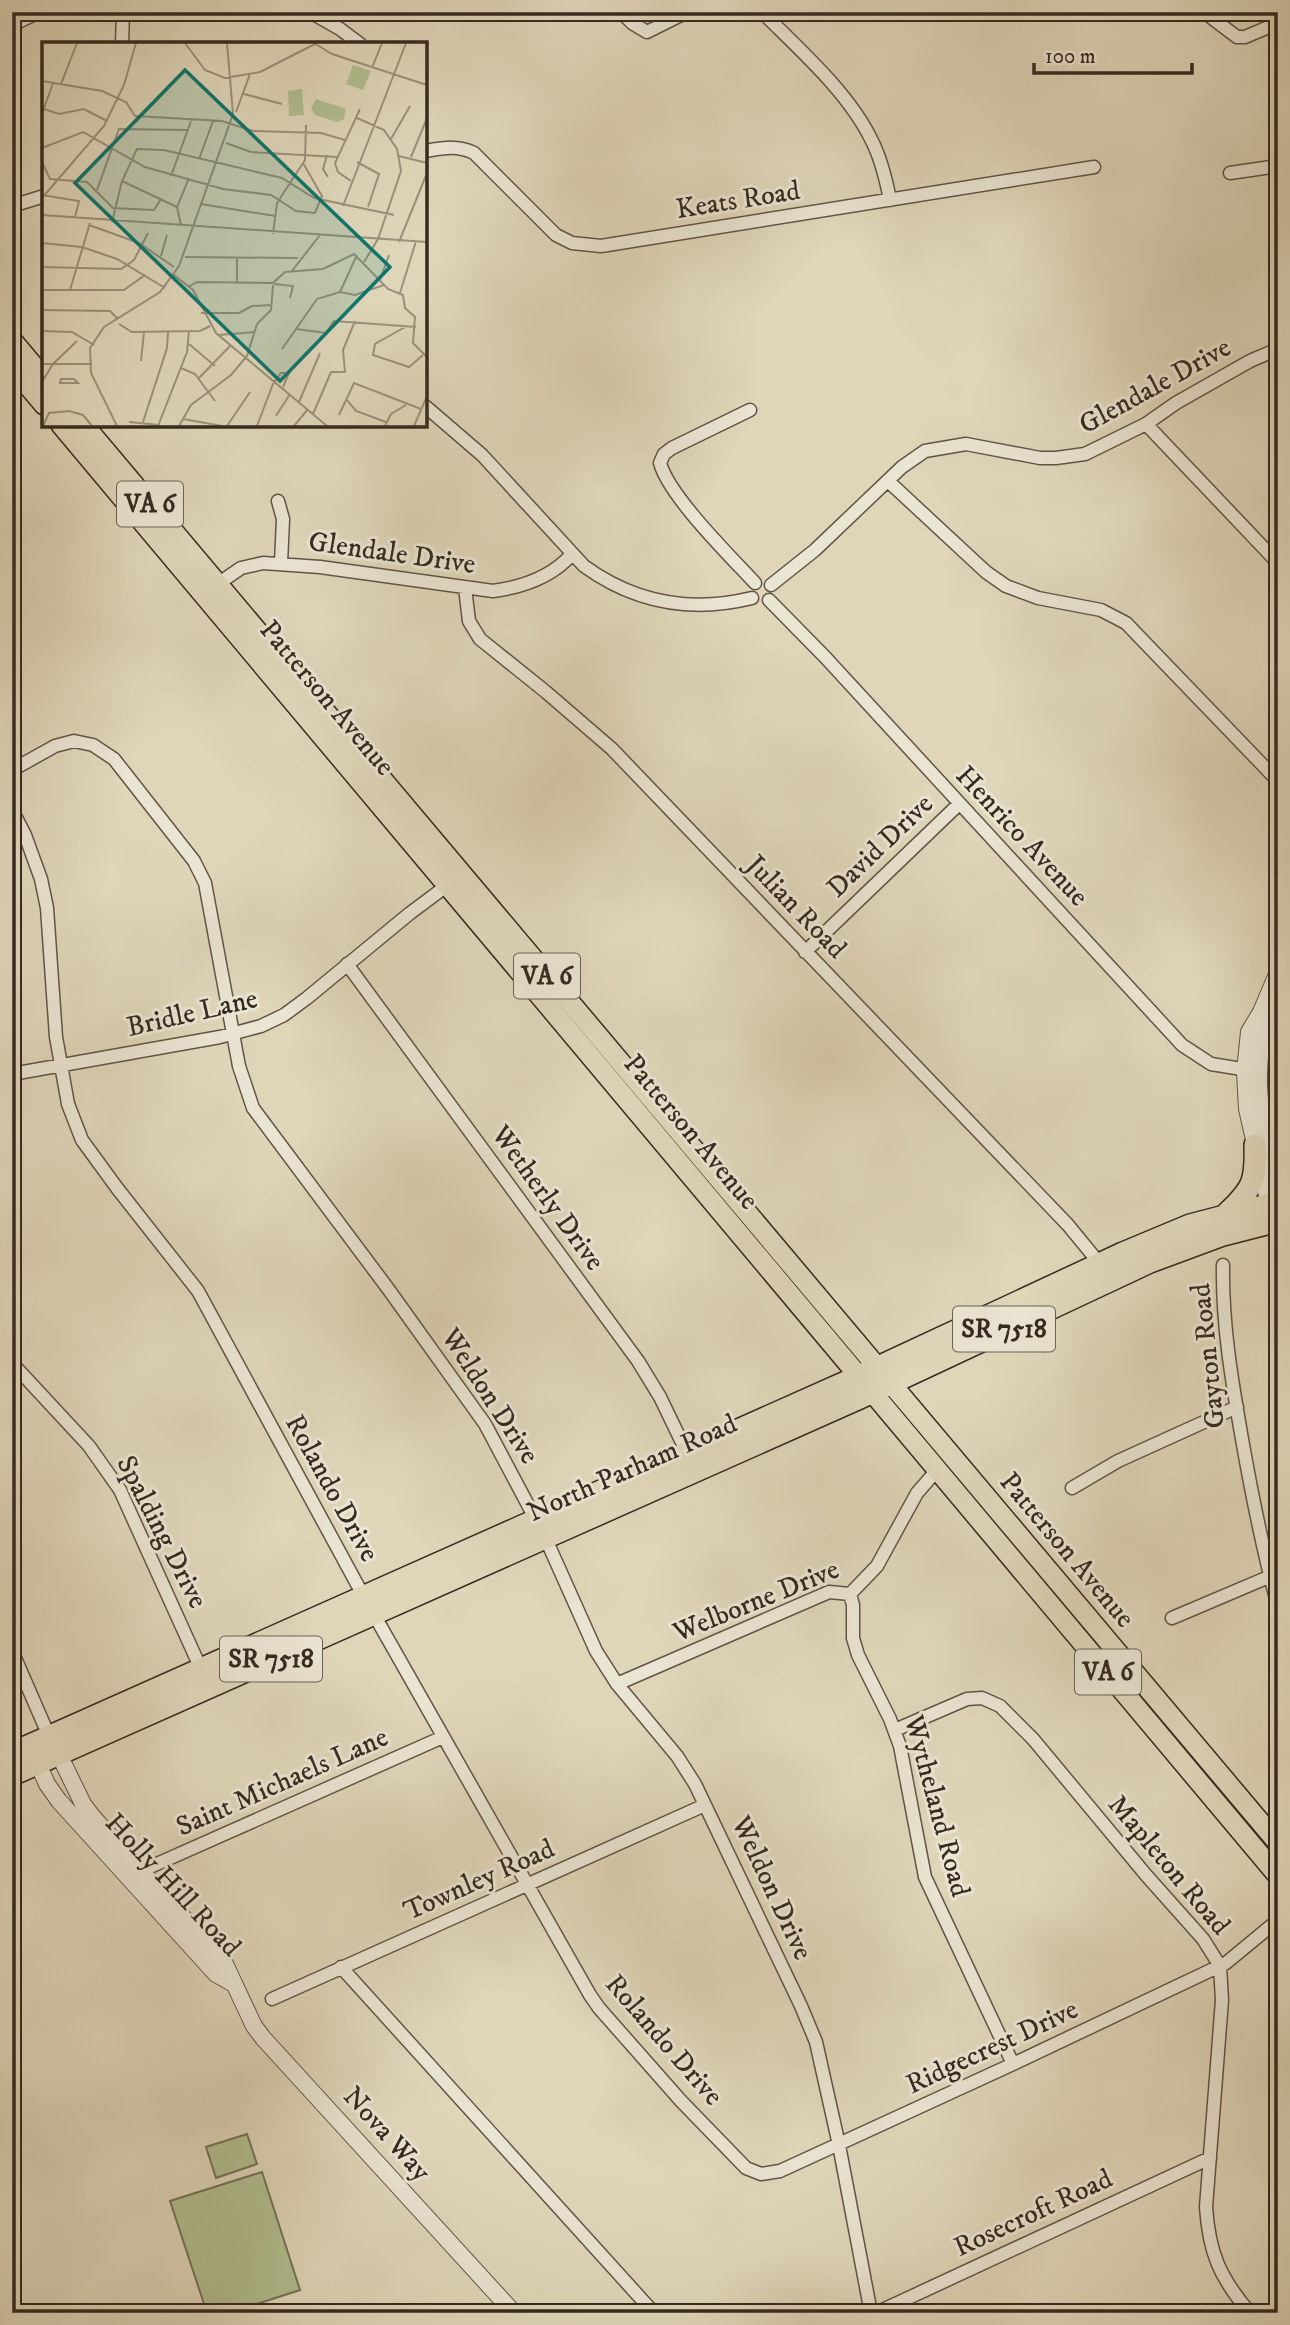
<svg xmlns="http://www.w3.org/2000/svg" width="1290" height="2325" font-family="'IM FELL DW Pica',serif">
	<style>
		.green { fill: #b1be90; stroke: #737458; stroke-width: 2 }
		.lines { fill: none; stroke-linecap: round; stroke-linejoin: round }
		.minor-casing { stroke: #605546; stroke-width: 15 }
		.tertiary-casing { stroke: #605546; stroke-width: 18 }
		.primary-casing { stroke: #352a20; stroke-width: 22 }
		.trunk-casing { stroke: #352a20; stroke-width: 24 }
		.minor { stroke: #eae4d2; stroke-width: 12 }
		.tertiary { stroke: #eae4d2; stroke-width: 16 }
		.primary { stroke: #dfd6ba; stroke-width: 19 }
		.trunk { stroke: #dfd6ba; stroke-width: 21 }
		.labels { text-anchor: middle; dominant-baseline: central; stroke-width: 6; stroke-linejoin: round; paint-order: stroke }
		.shield { fill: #eae4d2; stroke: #6b6255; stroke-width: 2 }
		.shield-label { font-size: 26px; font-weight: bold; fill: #352a20 }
		.street-label { font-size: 28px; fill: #352a20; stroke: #eae4d2 }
		.inset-road { fill: none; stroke: #9b917c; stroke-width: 2 }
		.view { fill: #0f766e; fill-opacity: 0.15; stroke: #0f766e; stroke-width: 3.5 }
		.inset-edge { fill: none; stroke: #352a20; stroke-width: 3.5 }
	</style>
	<rect width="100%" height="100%" fill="#dfd6ba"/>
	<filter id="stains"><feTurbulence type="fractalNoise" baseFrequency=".00286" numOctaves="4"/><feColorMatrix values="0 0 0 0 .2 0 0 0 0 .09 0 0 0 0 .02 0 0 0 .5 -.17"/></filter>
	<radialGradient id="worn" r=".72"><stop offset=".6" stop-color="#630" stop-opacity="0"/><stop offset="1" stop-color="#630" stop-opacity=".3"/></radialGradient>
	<path class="green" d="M 247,2134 L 257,2164 L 216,2178 L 206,2147 Z
		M 262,2172 L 300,2290 L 229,2313 L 207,2313 L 170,2201 Z"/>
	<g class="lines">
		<g class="minor-casing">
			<path id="minor" d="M 310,12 L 340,29 L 360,44
				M 621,12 L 632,23 L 647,32 L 687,12
				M 762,12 C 799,49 848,92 871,139 C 881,158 886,179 890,200
				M 1204,12 L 1237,37 L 1245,37 L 1278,23
				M 12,25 L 39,12
				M 122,44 L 123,12
				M 425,151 C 443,148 457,145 474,153 L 556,235 L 572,243 L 601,246 L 1094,167
				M 1230,173 L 1278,166
				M 12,206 L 44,196
				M 425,406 L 482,455 L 584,566 C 635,603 691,613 752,598
				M 750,410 L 672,448 L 664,454 L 660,463 C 669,496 730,556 755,583
				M 1146,424 L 1278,563
				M 888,481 L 986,572 L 1006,586 L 1038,598 L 1101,610 L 1126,623 L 1278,781
				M 278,501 L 283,519 L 281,563
				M 771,585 L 815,550 L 902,467 L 925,451 L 966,444 L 1040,458 L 1056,458 L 1085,454 L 1146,424 L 1176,403 L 1250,361 L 1278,349
				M 212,588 L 241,568 L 263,563 L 320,567 L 493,591 C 523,587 552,577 572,554
				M 465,588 L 469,621 L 480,639 L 546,692 L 612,749 L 1068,1225 L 1100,1264
				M 769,600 L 825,657 L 1182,1045 L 1211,1064 L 1254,1071
				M 12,770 L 55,746 L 74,741 L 93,745 L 114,759 L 194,861 L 205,883 L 239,1066 L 253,1108 L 389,1290 L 485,1424 L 545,1537 L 596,1651 L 617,1684 L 677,1756 L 695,1784 L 801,2006 L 816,2042 L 839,2145 L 871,2313
				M 12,810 L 25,835 L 41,879 L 47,908 L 56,1037 L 68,1104 L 82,1140 L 117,1188 L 198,1291 L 364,1597 L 590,1995 L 599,2008 L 681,2101 L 746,2168 L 761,2174 L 780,2171 L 1013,2064 L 1226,1963 L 1278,1920
				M 805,952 L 959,804
				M 347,964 L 638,1361 L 660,1397 L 689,1457
				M 12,1074 L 220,1037 L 261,1026 L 284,1015 L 307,998 L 409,914 L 453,881
				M 1223,1265 C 1222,1324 1232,1382 1242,1439 C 1252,1496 1263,1551 1278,1606
				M 12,1363 L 89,1446 L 120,1490 L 201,1669
				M 1072,1488 L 1118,1461 L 1237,1407
				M 850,1594 L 853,1605 L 853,1638 L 858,1655 L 890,1719 L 900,1746 L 925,1877 L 1013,2064
				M 1172,1618 L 1278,1573
				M 12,1651 L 49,1736
				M 617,1684 L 829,1592 L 850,1594 L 877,1566 L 917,1493 L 938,1469
				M 895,1730 L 967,1699 L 982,1698 L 1000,1706 L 1033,1739 L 1146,1875 L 1203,1939 L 1220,1966 L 1222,2000 L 1206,2207 C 1209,2253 1220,2278 1250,2313
				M 141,1871 L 443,1737
				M 341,1967 L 654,2313
				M 272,1999 L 705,1805
				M 876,2313 L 1210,2158"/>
		</g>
		<g class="tertiary-casing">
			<path id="tertiary" d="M 1261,1012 C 1264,1036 1258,1059 1259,1084 C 1260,1119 1270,1154 1278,1188
				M 1271,1213 L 1247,1109 L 1245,1071 L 1249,1032 L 1261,1012 L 1278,972
				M 54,1744 L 83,1804 L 92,1816 L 225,1964 L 254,2026 L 263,2038 L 514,2313
				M 41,1754 L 37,1762 L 47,1784 L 59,1801 L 216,1974 L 232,1983"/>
		</g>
		<g class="primary-casing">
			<path id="primary" d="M 12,340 L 44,378
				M 12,367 L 44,405
				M 61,425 L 1278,1876
				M 84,425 L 1278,1843"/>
		</g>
		<g class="trunk-casing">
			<path id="trunk" d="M 1227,1213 C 1254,1188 1256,1180 1255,1145
				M 12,1753 L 848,1381 L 1123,1253 L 1190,1225 L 1278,1202
				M 12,1775 L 860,1398 L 1150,1262 L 1223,1235 L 1278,1221"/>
		</g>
		<use href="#minor" class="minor"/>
		<use href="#tertiary" class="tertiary"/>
		<use href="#primary" class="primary"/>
		<use href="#trunk" class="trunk"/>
	</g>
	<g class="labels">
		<g class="shield">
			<rect x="117" y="481.5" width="66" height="45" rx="5"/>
			<rect x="514" y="953.5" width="66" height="45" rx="5"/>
			<rect x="953" y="1306.5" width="102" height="45" rx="5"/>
			<rect x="220" y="1636.5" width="102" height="45" rx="5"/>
			<rect x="1075" y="1649.5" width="66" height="45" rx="5"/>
		</g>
		<g class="shield-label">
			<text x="150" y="504">VA 6</text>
			<text x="547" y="976">VA 6</text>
			<text x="1004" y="1329">SR 7518</text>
			<text x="271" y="1659">SR 7518</text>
			<text x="1108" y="1672">VA 6</text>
		</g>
		<g class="street-label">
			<text transform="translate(738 200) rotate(-9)">Keats Road</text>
			<text transform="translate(1155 386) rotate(-29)">Glendale Drive</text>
			<text transform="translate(392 553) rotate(8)">Glendale Drive</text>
			<text transform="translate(327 698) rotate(50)">Patterson Avenue</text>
			<text transform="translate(1022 836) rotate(47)">Henrico Avenue</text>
			<text transform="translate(880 846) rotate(-44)">David Drive</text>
			<text transform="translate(796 907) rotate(46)">Julian Road</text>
			<text transform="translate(192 1013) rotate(-13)">Bridle Lane</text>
			<text transform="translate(691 1132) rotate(50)">Patterson Avenue</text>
			<text transform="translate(548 1198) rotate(54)">Wetherly Drive</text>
			<text transform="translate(1208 1356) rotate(-96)">Gayton Road</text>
			<text transform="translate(490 1396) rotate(57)">Weldon Drive</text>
			<text transform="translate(632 1468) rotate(-24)">North Parham Road</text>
			<text transform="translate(332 1488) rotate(61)">Rolando Drive</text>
			<text transform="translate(162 1532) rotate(63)">Spalding Drive</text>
			<text transform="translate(1067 1550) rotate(50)">Patterson Avenue</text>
			<text transform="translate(756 1601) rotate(-22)">Welborne Drive</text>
			<text transform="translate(282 1782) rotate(-24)">Saint Michaels Lane</text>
			<text transform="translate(937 1806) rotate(75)">Wytheland Road</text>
			<text transform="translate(1169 1865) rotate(50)">Mapleton Road</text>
			<text transform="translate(479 1880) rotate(-24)">Townley Road</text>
			<text transform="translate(173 1885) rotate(47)">Holly Hill Road</text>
			<text transform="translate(772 1888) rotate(65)">Weldon Drive</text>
			<text transform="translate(664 2040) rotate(49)">Rolando Drive</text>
			<text transform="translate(992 2047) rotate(-25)">Ridgecrest Drive</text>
			<text transform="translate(387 2134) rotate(48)">Nova Way</text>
			<text transform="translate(1033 2213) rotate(-25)">Rosecroft Road</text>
		</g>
	</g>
	<g transform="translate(42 42)">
		<rect width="385" height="385" fill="#dfd6ba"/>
		<path d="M 311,23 L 329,29 L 321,48 L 304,42 ZM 260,47 L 262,73 L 247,74 L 246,49 ZM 274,57 L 304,67 L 302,77 L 295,80 L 273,73 L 269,66 Z" fill="#b1be90"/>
		<path class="inset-road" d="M 143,1 L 163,28 L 183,36 L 218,30 L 273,2M 272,1 L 290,12 L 385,43M 330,26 L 340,1M 0,39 L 60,49 L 84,60 L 93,74 L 180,79 L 211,89 L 279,91 L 303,98M 19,42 L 35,1M 202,52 L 240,62M 2,67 L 17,72 L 42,67 L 65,79M 194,70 L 208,32M 0,72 L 11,41M 315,76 L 342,88 L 355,107 L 359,129 L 336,197 L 322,220M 349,97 L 368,64M 184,101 L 209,110 L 295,115M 0,106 L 41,90 L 103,125 L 181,147 L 229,153 L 254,169 L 273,171 L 280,154 L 261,121M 285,113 L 281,127 L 286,135M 357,114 L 385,121M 369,115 L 385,76M 157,117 L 171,79M 0,120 L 8,137 L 45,140 L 71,166 L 112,168 L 119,157M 315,120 L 337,132 L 326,165M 129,134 L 149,79M 80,139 L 135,165M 309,139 L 296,130 L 293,121 L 318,67M 55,148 L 77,87 L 145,88M 0,153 L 37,159 L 33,175M 0,156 L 62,84 L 82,43 L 94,1M 159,162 L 233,174M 301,164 L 364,1M 0,173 L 385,200M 70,180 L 80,139 L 95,107 L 122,108 L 240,136 L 272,156 L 352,173M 47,183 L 97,201 L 132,225M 139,183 L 135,165 L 147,136M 231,192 L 235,161 L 263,118 L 264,83M 357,200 L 385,131M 0,201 L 40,205 L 75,217 L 123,246M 119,214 L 125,193M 143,215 L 256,216M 0,225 L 79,227 L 92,218 L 106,191M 250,229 L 278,193M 132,233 L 151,248 L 174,291 L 285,384M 338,238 L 347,213M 195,241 L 195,215M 231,241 L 243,230 L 281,227 L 312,212 L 346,247 L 361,253 L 363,266 L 373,275 L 371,301 L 385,315M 232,242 L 251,244 L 248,256M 146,245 L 155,240 L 231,241M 0,248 L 82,248 L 103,233M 28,248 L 48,181M 298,250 L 313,253 L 342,243M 298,250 L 315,213M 358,251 L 374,199M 0,268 L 68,269 L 76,277M 159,271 L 197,271 L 210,264 L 230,263M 77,282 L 90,290 L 158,289 L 168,284M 365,284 L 333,302 L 331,313 L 367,325 L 381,313M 254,287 L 284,291 L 292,279 L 374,285M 0,289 L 30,290 L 52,303M 177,293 L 213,290M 147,302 L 173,324M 240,307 L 275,257 L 298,250M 99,319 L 102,290M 0,322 L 50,322M 139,326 L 153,332 L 173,359M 157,336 L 188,304M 19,337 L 32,337 L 36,341 L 18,341 ZM 0,340 L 11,322 L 35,299M 304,357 L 314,369 L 344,380M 257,360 L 278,311M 271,372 L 289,330 L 303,330 L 301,308 L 313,279M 297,373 L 312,341 L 379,367M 234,374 L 248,352M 141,377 L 180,384M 87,380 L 117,383M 101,380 L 125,306 L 126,290M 1,384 L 7,371 L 27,369 L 41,373 L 50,384M 75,384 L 49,331 L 48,306 L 62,285 L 118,250 L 137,224 L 191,72 L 185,1M 116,384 L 145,310 L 147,289M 137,384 L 149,363 L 189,333 L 205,314 L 215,282 L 229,268 L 231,243M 185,384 L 208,350M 215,384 L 231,342 L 239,331 L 247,331 L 241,345M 252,384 L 266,367M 343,384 L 349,372 L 364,363M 372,384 L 385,354"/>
		<path class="view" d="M 143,28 L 348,225 L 238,339 L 33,141 Z"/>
		<rect width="385" height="385" class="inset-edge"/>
	</g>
	<rect width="1290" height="2325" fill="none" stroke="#dfd6ba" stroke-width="42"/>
	<rect x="14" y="14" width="1262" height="2297" fill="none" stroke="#352a20" stroke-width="3.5"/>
	<rect x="21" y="21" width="1248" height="2283" fill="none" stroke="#352a20" stroke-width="2"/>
	<path d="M1034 63v10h158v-10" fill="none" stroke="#352a20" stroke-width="3.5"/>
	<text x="1045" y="63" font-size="21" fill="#352a20" stroke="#eae4d2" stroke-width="5" paint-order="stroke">100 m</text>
	<rect width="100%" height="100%" filter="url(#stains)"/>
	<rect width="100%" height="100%" fill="url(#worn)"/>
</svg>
